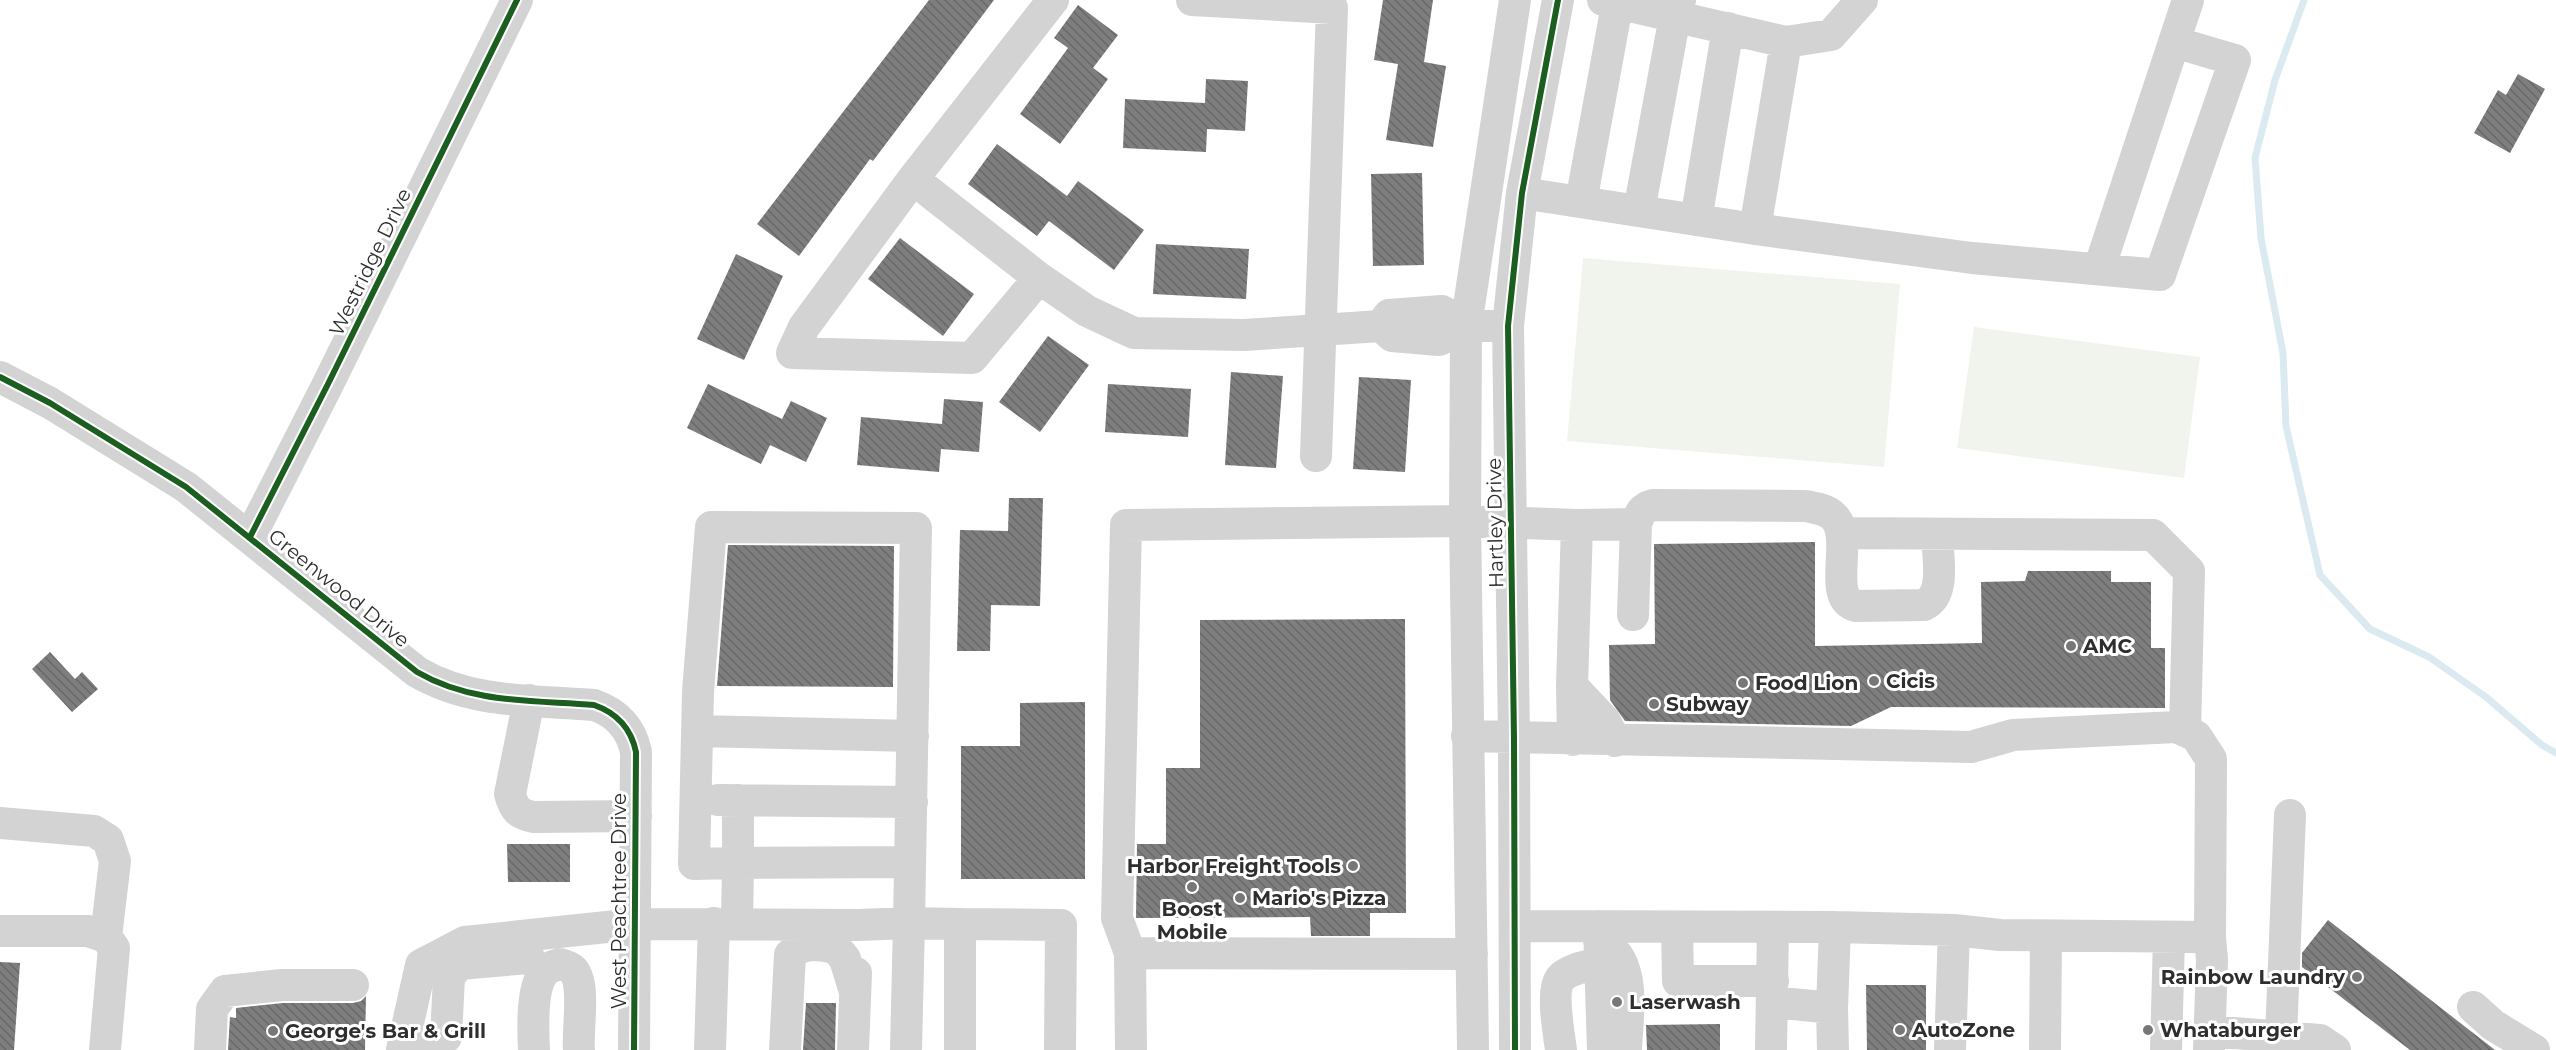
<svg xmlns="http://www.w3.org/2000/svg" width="2556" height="1050" font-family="Montserrat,sans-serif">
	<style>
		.green { fill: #f1f4ec }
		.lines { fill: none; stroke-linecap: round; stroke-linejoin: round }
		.stream { stroke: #daeaf0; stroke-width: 7 }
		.building { fill: url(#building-back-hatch) }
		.minor { stroke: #d3d3d3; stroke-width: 32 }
		.cycleway-casing { stroke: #fff; stroke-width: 10 }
		.cycleway { stroke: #1b5e20; stroke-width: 6 }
		.poi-dot { fill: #777; stroke: #fff; stroke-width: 2 }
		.labels { text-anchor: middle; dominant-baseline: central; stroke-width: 6; stroke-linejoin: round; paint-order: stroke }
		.street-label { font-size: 20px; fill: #2e2e2e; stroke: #fff }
		.poi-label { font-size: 20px; font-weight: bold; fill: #2e2e2e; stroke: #fff; text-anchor: start }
	</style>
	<defs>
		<pattern id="building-back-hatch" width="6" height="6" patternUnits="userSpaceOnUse" patternTransform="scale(1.5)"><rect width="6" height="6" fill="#7e7e7e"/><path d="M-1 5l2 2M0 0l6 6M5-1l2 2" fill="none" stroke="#686868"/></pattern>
	</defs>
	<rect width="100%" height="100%" fill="#fff"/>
	<path class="green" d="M 1583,258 L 1900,284 L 1884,467 L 1567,441 Z
		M 1974,327 L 2200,357 L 2184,478 L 1957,448 Z"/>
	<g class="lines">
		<path class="stream" d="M 2304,0 L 2275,80 L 2255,158 L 2261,238 L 2283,353 L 2286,426 L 2320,575 L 2370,629 L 2429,657 L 2486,697 L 2542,745 L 2556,753"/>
	</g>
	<path class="building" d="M 929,0 L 994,0 L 873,161 L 870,159 L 799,256 L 757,224 Z
		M 1383,0 L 1433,0 L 1424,62 L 1446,66 L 1433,147 L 1386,140 L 1398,64 L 1374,60 Z
		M 1078,5 L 1118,35 L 1093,68 L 1108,79 L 1060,144 L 1020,114 L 1068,48 L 1054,38 Z
		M 2518,74 L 2545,89 L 2510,153 L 2474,133 L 2498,90 L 2506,95 Z
		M 1206,79 L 1248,81 L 1245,131 L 1207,129 L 1206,152 L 1123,148 L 1125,99 L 1205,103 Z
		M 997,144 L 1067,196 L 1078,181 L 1144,230 L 1114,270 L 1049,221 L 1037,236 L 968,184 Z
		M 1422,173 L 1424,265 L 1373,266 L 1371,174 Z
		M 900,238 L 974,294 L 943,336 L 868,279 Z
		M 1156,244 L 1249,249 L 1246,299 L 1153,294 Z
		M 736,254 L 783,276 L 744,360 L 697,339 Z
		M 1048,336 L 1089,365 L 1040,432 L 999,402 Z
		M 1231,372 L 1283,376 L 1276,468 L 1225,465 Z
		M 1359,377 L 1411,380 L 1405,472 L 1353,469 Z
		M 708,384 L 782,419 L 791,401 L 827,418 L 806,462 L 770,445 L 761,464 L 687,428 Z
		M 1108,384 L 1191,389 L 1188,437 L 1105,432 Z
		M 944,399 L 983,402 L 979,452 L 941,449 L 939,472 L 857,465 L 861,417 L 942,424 Z
		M 1009,498 L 1043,498 L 1040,606 L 991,605 L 990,651 L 957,651 L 960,530 L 1008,531 Z
		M 1815,542 L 1815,646 L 1982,643 L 1981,582 L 2025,581 L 2028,571 L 2111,571 L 2111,582 L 2151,582 L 2151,648 L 2165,648 L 2165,708 L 1891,707 L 1851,726 L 1625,721 L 1610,700 L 1609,645 L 1655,644 L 1654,544 Z
		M 728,545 L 894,546 L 893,687 L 717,686 Z
		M 1405,619 L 1406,913 L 1370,913 L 1370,936 L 1311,936 L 1310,917 L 1136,918 L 1137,844 L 1166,844 L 1166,768 L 1200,768 L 1200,620 Z
		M 50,652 L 75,679 L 82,672 L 98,689 L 72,712 L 32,669 Z
		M 1085,702 L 1085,879 L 961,879 L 961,746 L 1020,746 L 1020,703 Z
		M 507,844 L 570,844 L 570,882 L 508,882 Z
		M 2328,920 L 2495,1050 L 2410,1050 L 2302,967 L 2302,953 Z
		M 0,962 L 20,963 L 14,1050 L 0,1050 Z
		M 1866,985 L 1926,985 L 1926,1050 L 1867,1050 Z
		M 366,996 L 365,1050 L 228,1050 L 230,1017 L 236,1018 L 236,1008 L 283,1003 L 353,1003 L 361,1001 Z
		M 806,1003 L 836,1003 L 835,1050 L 803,1050 Z
		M 1720,1024 L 1720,1050 L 1647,1050 L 1646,1025 Z"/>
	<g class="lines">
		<path class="minor" d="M 1192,0 L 1332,8 L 1316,456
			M 1603,0 L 1786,42 L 1755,229
			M 1786,42 L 1831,35 L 1862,0
			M 913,179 L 1053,0
			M 1522,193 L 1755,229 L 1972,258 L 2160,275 L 2235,60 L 2174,42
			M 1581,202 L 1618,0
			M 1639,211 L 1675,16 L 1680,0
			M 1696,220 L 1728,28
			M 2099,269 L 2188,0
			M 1039,278 L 972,358 L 792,353 L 804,327 L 913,179 L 1039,278 L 1087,311 L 1134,333 L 1244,335 L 1381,326 L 1392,336 L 1439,340 L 1466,326 L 1508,326
			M 1381,326 L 1389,315 L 1442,311 L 1466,326
			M 0,377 L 50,403 L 186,487 L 417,672 C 472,704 533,700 594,705 C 617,713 631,728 636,752 L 634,1050
			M 1636,524 C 1640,513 1642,508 1653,505 L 1806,506 C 1815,508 1826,509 1833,516 C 1856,537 1825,598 1856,606 L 1924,605 C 1947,594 1937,555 1937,534
			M 1577,525 L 1636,524 L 1633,615
			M 1842,533 L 2153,535 L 2189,571 L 2185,731
			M 250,537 L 328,384 L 517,0
			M 1572,686 L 1605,721 L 1615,741
			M 529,700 L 510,794 C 514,809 518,814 534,817 L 636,816
			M 697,731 L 913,736
			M 1467,736 L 1971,747 L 2013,735 L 2176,727 L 2196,736 L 2211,759 L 2210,937 L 2212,960 L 2209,1050
			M 718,800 L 912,802
			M 738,800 L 738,863 L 910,862
			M 0,823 L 94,831 L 108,840 L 115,861 L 106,937
			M 1516,926 L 1835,927 L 1954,930 L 2000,935 L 2210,937
			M 1599,926 L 1603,1050
			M 1677,927 L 1678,981 L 1773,981
			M 0,931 L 88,931 L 106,937 L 114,948 L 105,1050
			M 1599,941 C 1639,957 1627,1016 1626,1050
			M 1130,953 L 1117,918 L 1126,525 L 1465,521 L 1577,525 L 1572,686 L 1573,740
			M 1773,1002 L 1832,1008
			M 2473,1007 L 2493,1025 L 2534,1050
			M 2210,1031 L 2320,1040 L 2335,1050
			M 2281,1037 L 2290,815
			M 210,1050 L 212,1009 L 225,991 L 282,985 L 353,985
			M 402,1050 L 421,965 L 465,942 L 635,924 L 858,925 L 909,923 L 916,528 L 711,527 L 698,692 L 694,864 L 738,863 L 737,923
			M 419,1050 L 436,1046 L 446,1037 L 449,977 L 459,964 L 529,958
			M 534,1050 C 533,1030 531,984 546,970 C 549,967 556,965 560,964 C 564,965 570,967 573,970 C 586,984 577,1031 579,1050
			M 710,1050 L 714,923
			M 785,1050 L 790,955 C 803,941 819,945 836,948 L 845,959 L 855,992
			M 853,1050 L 856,973
			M 906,1050 L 909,923 L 960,924
			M 960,1050 L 960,924 L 1061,925 L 1060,1050
			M 1131,1050 L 1130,953 L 1472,954
			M 1473,1050 L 1465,521 L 1466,326 L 1515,0
			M 1515,1050 L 1514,738 L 1508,326 L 1522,193 L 1558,0
			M 1561,1050 C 1559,1034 1551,992 1560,979 C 1568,969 1588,966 1600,963
			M 1771,1050 L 1773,927
			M 1833,1050 L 1832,1008 L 1835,927
			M 1950,1050 L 1954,930
			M 2045,1050 L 2046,936
			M 2166,1050 L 2169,937"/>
		<g class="cycleway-casing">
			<path id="cycleway" d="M 0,377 L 50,403 L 186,487 L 417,672 C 472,704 533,700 594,705 C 617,713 631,728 636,752 L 634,1050
				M 250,537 L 328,384 L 517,0
				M 1515,1050 L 1514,738 L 1508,326 L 1522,193 L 1558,0"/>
		</g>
		<use href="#cycleway" class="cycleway"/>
	</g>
	<g class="poi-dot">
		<circle cx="2071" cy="646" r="6"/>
		<circle cx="1874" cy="681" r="6"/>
		<circle cx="1743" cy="683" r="6"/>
		<circle cx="1654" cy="704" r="6"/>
		<circle cx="1353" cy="866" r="6"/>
		<circle cx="1192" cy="887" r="6"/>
		<circle cx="1240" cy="898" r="6"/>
		<circle cx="2357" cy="977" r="6"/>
		<circle cx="1617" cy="1002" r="6"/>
		<circle cx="1900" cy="1030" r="6"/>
		<circle cx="2148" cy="1030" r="6"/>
		<circle cx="273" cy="1031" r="6"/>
	</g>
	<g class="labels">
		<g class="street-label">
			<text transform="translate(370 262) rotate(-64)">Westridge Drive</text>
			<text transform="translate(1495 523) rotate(-91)">Hartley Drive</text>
			<text transform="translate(339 588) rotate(39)">Greenwood Drive</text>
			<text transform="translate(619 901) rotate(-90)">West Peachtree Drive</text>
		</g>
		<g class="poi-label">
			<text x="2083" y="646">AMC</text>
			<text x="1886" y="681">Cicis</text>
			<text x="1755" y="683">Food Lion</text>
			<text x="1666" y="704">Subway</text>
			<text x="1341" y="866" text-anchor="end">Harbor Freight Tools</text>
			<text x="1252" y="898">Mario's Pizza</text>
			<text x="1192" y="909" text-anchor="middle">Boost<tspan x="1192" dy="23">Mobile</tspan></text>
			<text x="2345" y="977" text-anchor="end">Rainbow Laundry</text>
			<text x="1629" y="1002">Laserwash</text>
			<text x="1912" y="1030">AutoZone</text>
			<text x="2160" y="1030">Whataburger</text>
			<text x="285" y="1031">George's Bar &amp; Grill</text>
		</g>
	</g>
</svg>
